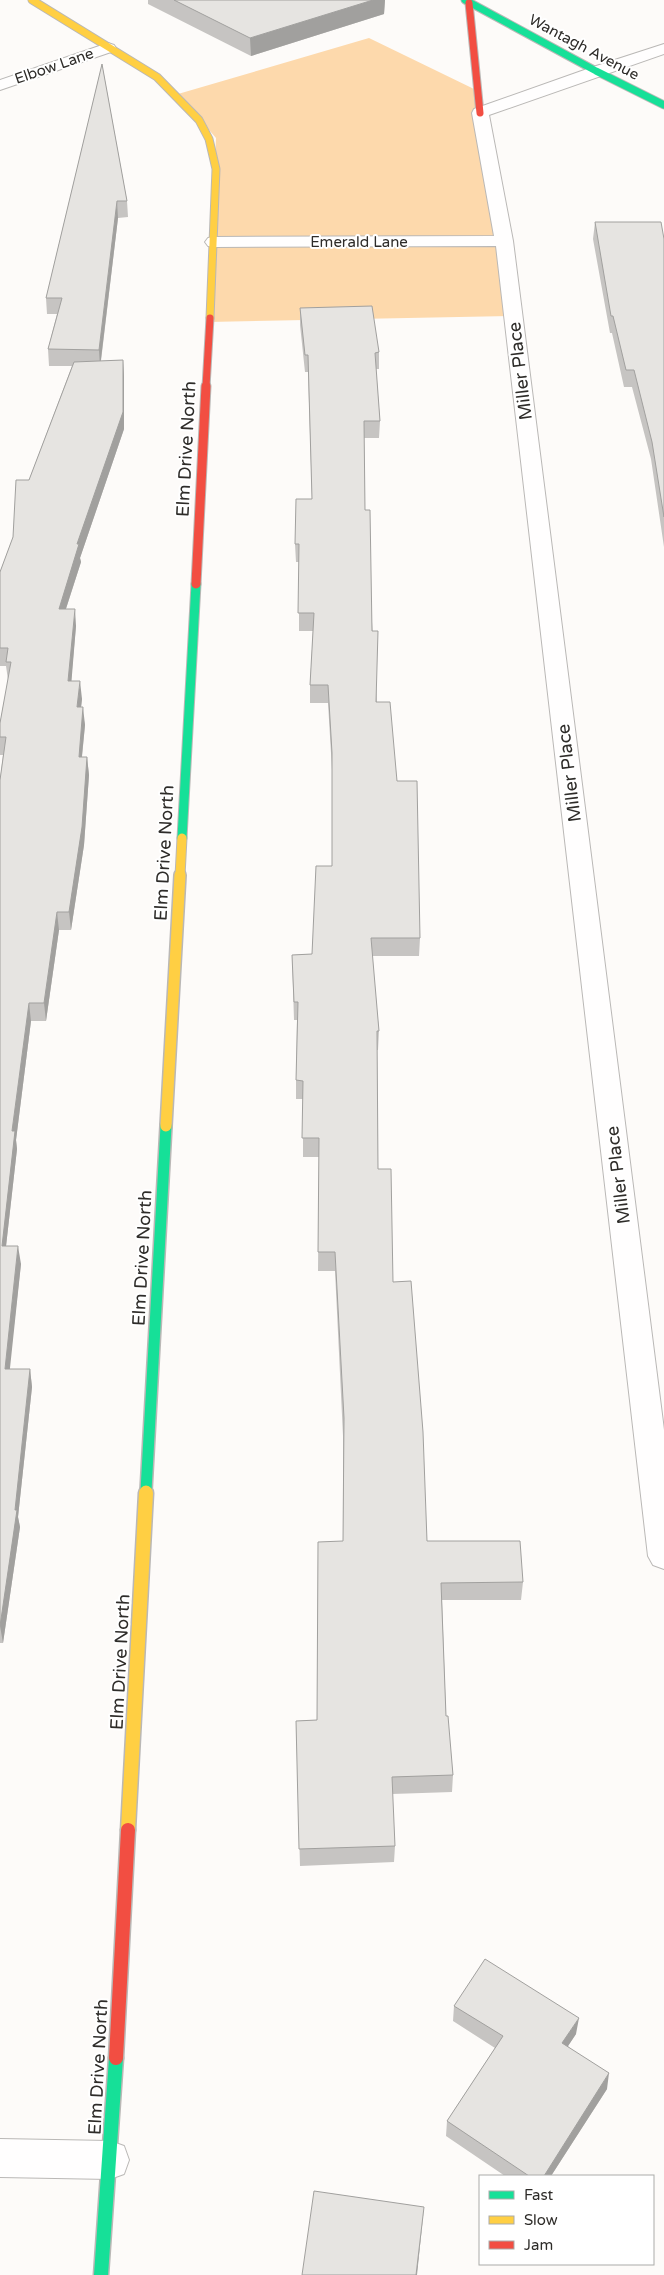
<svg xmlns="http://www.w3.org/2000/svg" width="664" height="2275" font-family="'Varela Round',sans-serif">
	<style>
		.green { fill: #fdd9ac }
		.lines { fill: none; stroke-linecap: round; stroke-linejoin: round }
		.street-casing { stroke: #bab8b6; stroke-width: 2 }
		.fast-far3-casing { stroke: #bab8b6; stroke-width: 9 }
		.fast-far2-casing { stroke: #bab8b6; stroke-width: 11 }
		.fast-far1-casing { stroke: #bab8b6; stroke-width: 14 }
		.fast-casing { stroke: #bab8b6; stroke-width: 17 }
		.slow-far3-casing { stroke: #bab8b6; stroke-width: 9 }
		.slow-far2-casing { stroke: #bab8b6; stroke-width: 11 }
		.slow-far1-casing { stroke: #bab8b6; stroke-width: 14 }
		.slow-casing { stroke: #bab8b6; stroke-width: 17 }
		.jam-far2-casing { stroke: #bab8b6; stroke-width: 9 }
		.jam-far1-casing { stroke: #bab8b6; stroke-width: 11 }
		.jam-casing { stroke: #bab8b6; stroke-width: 17 }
		.street { fill: #fffefe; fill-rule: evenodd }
		.fast-far3 { stroke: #16e098; stroke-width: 7 }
		.fast-far2 { stroke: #16e098; stroke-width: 9 }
		.fast-far1 { stroke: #16e098; stroke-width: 11 }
		.fast { stroke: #16e098; stroke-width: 14 }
		.slow-far3 { stroke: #ffcf43; stroke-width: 7 }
		.slow-far2 { stroke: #ffcf43; stroke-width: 9 }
		.slow-far1 { stroke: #ffcf43; stroke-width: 11 }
		.slow { stroke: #ffcf43; stroke-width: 14 }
		.jam-far2 { stroke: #f24e42; stroke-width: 7 }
		.jam-far1 { stroke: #f24e42; stroke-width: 9 }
		.jam { stroke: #f24e42; stroke-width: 14 }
		.wall { fill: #c6c4c2 }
		.shaded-wall { fill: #a1a09e }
		.building { fill: #e6e4e1; stroke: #a1a09e }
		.labels { text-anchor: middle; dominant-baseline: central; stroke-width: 4; stroke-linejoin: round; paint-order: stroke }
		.far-street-label { font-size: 15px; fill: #2e2c29; stroke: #fff }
		.street-label { font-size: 18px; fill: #2e2c29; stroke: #fff }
	</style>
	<rect width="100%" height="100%" fill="#fdfbf9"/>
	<path class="green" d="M 369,38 L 474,89 L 511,316 L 208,322 L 216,138 L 178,94 Z"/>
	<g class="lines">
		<g class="street-casing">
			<path id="street" d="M 108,43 L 114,45 L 116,48 L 114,51 L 0,90 L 0,80 Z
				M 664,44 L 664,54 L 489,115 L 513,241 L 664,1430 L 664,1569 L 653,1565 L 648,1556 L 496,246 L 214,247 L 208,246 L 205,242 L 208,238 L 214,237 L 494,236 L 472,113 L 474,109 L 590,68 Z
				M 0,2139 L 110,2141 L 124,2146 L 129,2160 L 124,2174 L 110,2179 L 0,2177 Z"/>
		</g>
		<g class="fast-far3-casing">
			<path id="fast-far3" d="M 465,0 L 596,71 L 664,105"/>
		</g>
		<g class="fast-far2-casing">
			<path id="fast-far2" d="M 182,838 L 196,584"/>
		</g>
		<g class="fast-far1-casing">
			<path id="fast-far1" d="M 146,1491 L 166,1126"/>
		</g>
		<g class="fast-casing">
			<path id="fast" d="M 101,2275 L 116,2058"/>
		</g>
		<g class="slow-far3-casing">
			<path id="slow-far3" d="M 32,0 L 157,77 L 199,120 L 209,139 L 216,169 L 210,318"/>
		</g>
		<g class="slow-far2-casing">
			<path id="slow-far2" d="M 180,876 L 182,838"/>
		</g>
		<g class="slow-far1-casing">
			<path id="slow-far1" d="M 166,1126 L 180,875
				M 146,1494 L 146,1491"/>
		</g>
		<g class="slow-casing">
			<path id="slow" d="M 128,1830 L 146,1493"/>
		</g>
		<g class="jam-far2-casing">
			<path id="jam-far2" d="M 469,3 L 480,113
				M 206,387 L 210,318"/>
		</g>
		<g class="jam-far1-casing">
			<path id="jam-far1" d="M 196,584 L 206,386"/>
		</g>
		<g class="jam-casing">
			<path id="jam" d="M 116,2058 L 128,1830"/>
		</g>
		<use href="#street" class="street"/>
		<use href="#fast-far3" class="fast-far3"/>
		<use href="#fast-far2" class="fast-far2"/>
		<use href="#fast-far1" class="fast-far1"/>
		<use href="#fast" class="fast"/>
		<use href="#slow-far3" class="slow-far3"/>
		<use href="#slow-far2" class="slow-far2"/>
		<use href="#slow-far1" class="slow-far1"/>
		<use href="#slow" class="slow"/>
		<use href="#jam-far2" class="jam-far2"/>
		<use href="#jam-far1" class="jam-far1"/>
		<use href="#jam" class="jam"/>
	</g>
	<path class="wall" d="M 148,0 L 385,0 L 384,14 L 251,56 L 148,4 Z
		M 102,64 L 127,201 L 128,217 L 118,218 L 101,361 L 123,360 L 124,377 L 124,429 L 80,558 L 81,562 L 66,609 L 76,626 L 71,681 L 82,699 L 81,707 L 85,725 L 82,757 L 87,757 L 89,775 L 84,845 L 71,930 L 59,930 L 46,1021 L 31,1021 L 16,1140 L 17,1149 L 6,1246 L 21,1264 L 9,1369 L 30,1369 L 32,1387 L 18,1517 L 20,1527 L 3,1643 L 0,1643 L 0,780 L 3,755 L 0,755 L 0,723 L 8,680 L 6,666 L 0,666 L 0,572 L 13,537 L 29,480 L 72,366 L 49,366 L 48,349 L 57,314 L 47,314 L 46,298 Z
		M 595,222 L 664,239 L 664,547 L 651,459 L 632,387 L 624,387 L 612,333 L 610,333 L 593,239 Z
		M 300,308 L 379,352 L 379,369 L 376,369 L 380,421 L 379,438 L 364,438 L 365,510 L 377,702 L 397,781 L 420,938 L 419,956 L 372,956 L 379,1031 L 378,1050 L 377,1050 L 378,1169 L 427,1541 L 523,1582 L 521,1600 L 442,1600 L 446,1716 L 453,1775 L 452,1792 L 392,1794 L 395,1846 L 394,1862 L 300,1866 L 296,1721 L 317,1720 L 343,1541 L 343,1436 L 335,1271 L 318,1271 L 319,1157 L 303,1157 L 303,1099 L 296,1099 L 296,1080 L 297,1020 L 294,1020 L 292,955 L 312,954 L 332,866 L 332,770 L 328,703 L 310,703 L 310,685 L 313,631 L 299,631 L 299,562 L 296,562 L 295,544 L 312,499 L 308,372 L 305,372 L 300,325 Z
		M 454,2006 L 576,2034 L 568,2046 L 607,2089 L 551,2176 L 505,2176 L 446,2136 L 447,2121 L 495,2048 L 453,2021 Z"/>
	<path class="shaded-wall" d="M 373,0 L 385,0 L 384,14 L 251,56 L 250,38 Z
		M 117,201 L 118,218 L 100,367 L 99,350 Z
		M 123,360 L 124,377 L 124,429 L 80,558 L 81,562 L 60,627 L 59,609 L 77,544 Z
		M 75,609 L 76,626 L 70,699 L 68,681 Z
		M 80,681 L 82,699 L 79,725 L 77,707 Z
		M 83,707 L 85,725 L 80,775 L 79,757 Z
		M 87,757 L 89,775 L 84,845 L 71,930 L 69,912 Z
		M 57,912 L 59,930 L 46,1021 L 44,1003 Z
		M 29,1003 L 31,1021 L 16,1140 L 17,1149 L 4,1264 L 2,1246 L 12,1131 Z
		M 18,1246 L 21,1264 L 8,1387 L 5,1369 Z
		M 30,1369 L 32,1387 L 18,1517 L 20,1527 L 3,1643 L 0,1626 L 15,1510 Z
		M 579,2018 L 576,2034 L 560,2058 L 562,2043 Z
		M 609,2073 L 607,2089 L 551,2176 L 544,2176 Z
		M 424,2207 L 417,2275 L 416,2275 Z"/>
	<path class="building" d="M 174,0 L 373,0 L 250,38 Z
		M 102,64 L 127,201 L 117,201 L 99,350 L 48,349 L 62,298 L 46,298 Z
		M 595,222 L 661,222 L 664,239 L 664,517 L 652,442 L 634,370 L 626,370 L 613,316 L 611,316 Z
		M 372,306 L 379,352 L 375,353 L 380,421 L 364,421 L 365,510 L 370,510 L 372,631 L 378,631 L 376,702 L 390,702 L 397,781 L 417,781 L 420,938 L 371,938 L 379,1031 L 377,1031 L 378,1169 L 391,1169 L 393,1282 L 411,1281 L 423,1432 L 427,1541 L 520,1541 L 523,1582 L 441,1583 L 446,1716 L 448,1716 L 453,1775 L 392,1777 L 395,1846 L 299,1849 L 296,1721 L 317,1720 L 318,1542 L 343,1541 L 344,1418 L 335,1252 L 318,1252 L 319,1138 L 302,1138 L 303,1081 L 296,1080 L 298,1002 L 294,1002 L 292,955 L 312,954 L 316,866 L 332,866 L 332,753 L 328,685 L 310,685 L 314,613 L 298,613 L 299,544 L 295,544 L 296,499 L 312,499 L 308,355 L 305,355 L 300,308 Z
		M 123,360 L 123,412 L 77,544 L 79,544 L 59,609 L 75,609 L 68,681 L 80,681 L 77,707 L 83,707 L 79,757 L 87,757 L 82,827 L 69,912 L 57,912 L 44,1003 L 29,1003 L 12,1131 L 15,1131 L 2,1246 L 18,1246 L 5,1369 L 30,1369 L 15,1510 L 17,1510 L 0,1626 L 0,780 L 6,737 L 0,737 L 0,723 L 11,662 L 6,662 L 8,648 L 0,648 L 0,572 L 13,537 L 16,480 L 29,480 L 74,362 Z
		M 485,1959 L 579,2018 L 562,2043 L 609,2073 L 544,2176 L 529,2176 L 447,2121 L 503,2036 L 454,2006 Z
		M 314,2191 L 424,2207 L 416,2275 L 302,2275 Z"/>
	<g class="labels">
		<g class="far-street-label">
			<text transform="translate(584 47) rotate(28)">Wantagh Avenue</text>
			<text transform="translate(54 66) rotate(-19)">Elbow Lane</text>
			<text x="359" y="242">Emerald Lane</text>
		</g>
		<g class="street-label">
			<text transform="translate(520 371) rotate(-97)">Miller Place</text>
			<text transform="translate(186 449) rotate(-87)">Elm Drive North</text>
			<text transform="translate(569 773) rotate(-97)">Miller Place</text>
			<text transform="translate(164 853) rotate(-87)">Elm Drive North</text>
			<text transform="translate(618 1175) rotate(-97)">Miller Place</text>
			<text transform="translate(142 1258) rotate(-87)">Elm Drive North</text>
			<text transform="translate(120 1662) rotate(-87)">Elm Drive North</text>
			<text transform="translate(98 2067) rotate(-87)">Elm Drive North</text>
		</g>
	</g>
	<rect x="479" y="2175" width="175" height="90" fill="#ffffff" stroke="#ababa9"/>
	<rect x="489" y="2191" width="25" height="8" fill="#16e098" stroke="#ababa9"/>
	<text x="524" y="2200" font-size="15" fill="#2e2c29">Fast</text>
	<rect x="489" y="2216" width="25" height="8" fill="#ffcf43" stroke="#ababa9"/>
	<text x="524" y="2225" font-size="15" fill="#2e2c29">Slow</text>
	<rect x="489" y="2241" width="25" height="8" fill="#f24e42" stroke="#ababa9"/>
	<text x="524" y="2250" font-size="15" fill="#2e2c29">Jam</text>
</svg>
